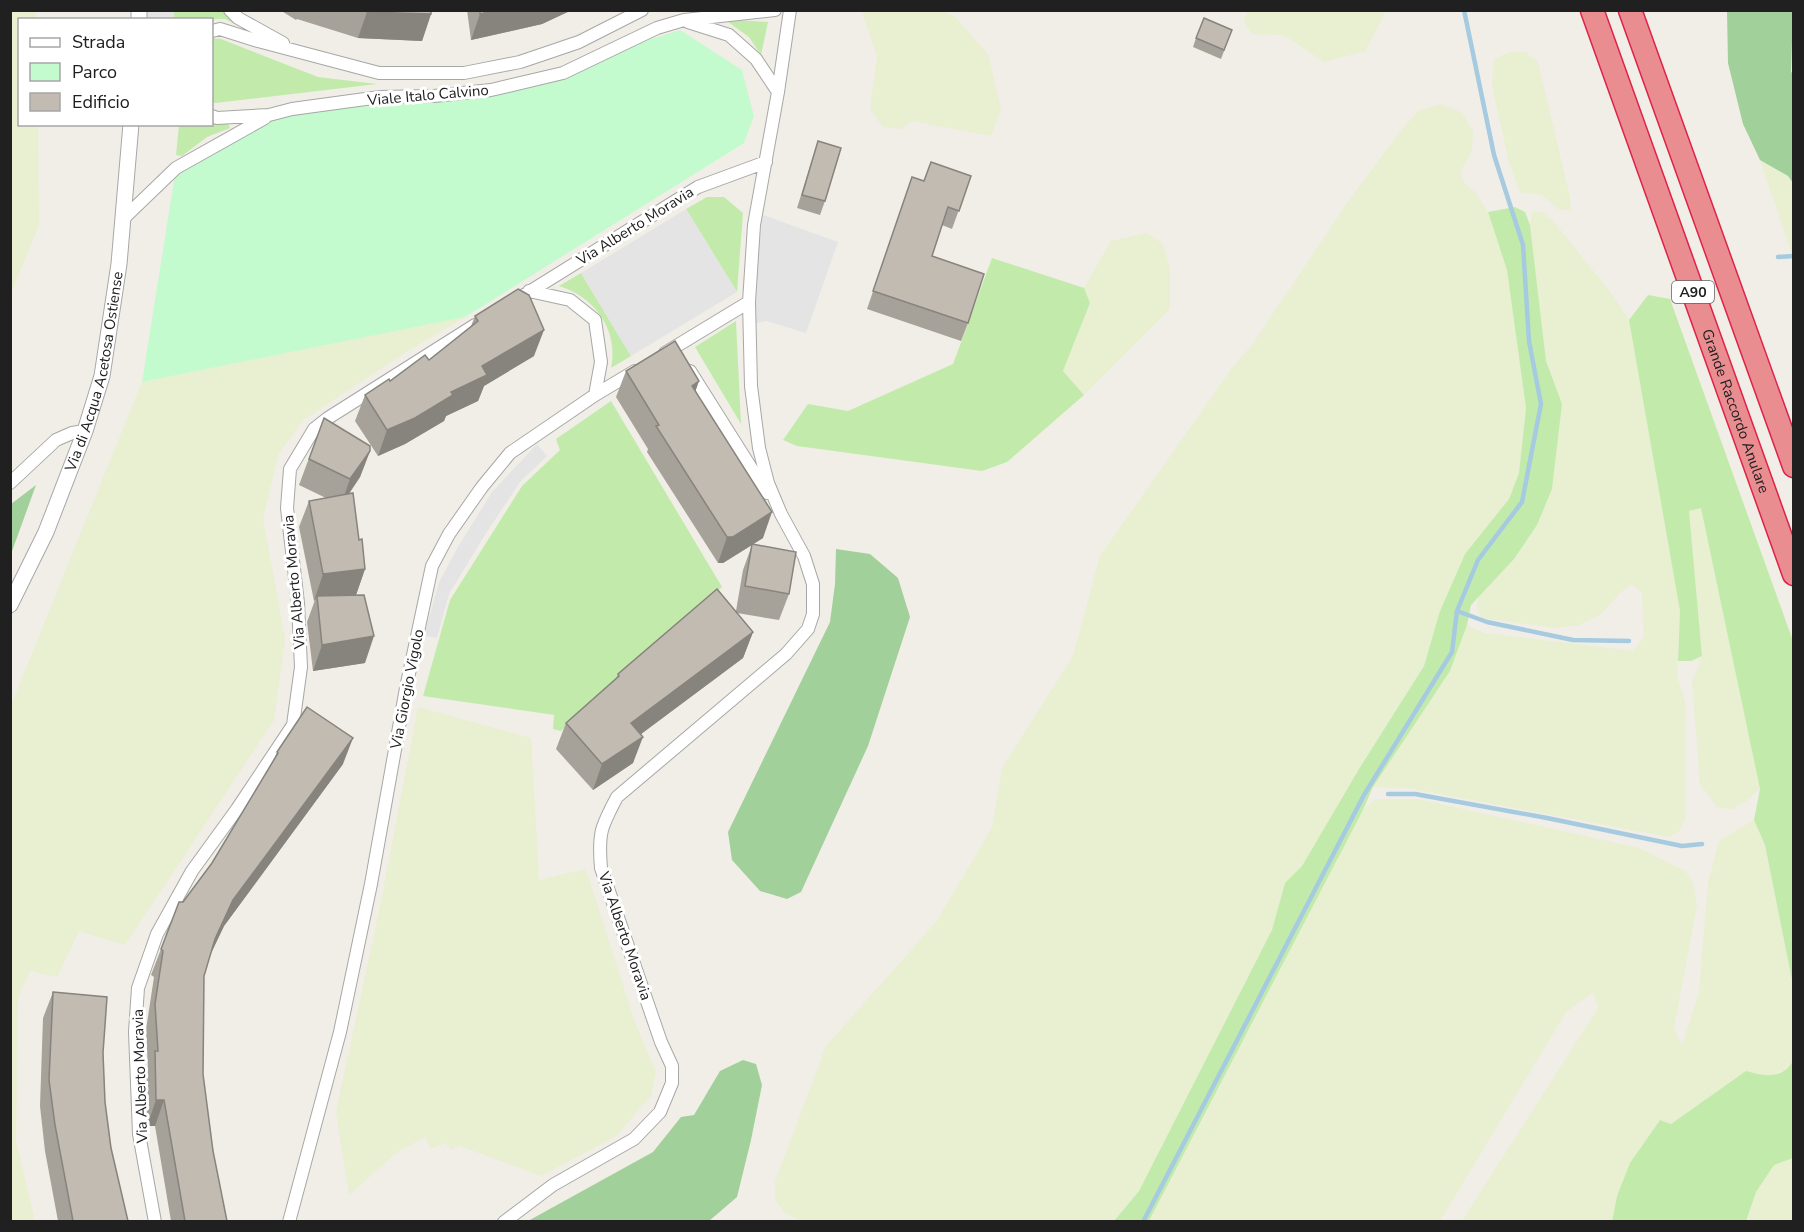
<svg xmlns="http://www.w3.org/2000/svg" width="1804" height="1232" font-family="'Nunito Sans',sans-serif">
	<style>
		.farmland { fill: #e9efd1 }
		.grass { fill: #c2ebab }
		.forest { fill: #a2d09a }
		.park { fill: #c3fbcf }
		.parking { fill: #e4e4e4 }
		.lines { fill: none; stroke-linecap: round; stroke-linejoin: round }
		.stream { stroke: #a6cadf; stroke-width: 4.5 }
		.minor-casing { stroke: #a7a7a7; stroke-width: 14 }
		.tertiary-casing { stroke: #a7a7a7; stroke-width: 17 }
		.motorway-casing { stroke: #de2349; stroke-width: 25 }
		.minor { stroke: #fff; stroke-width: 12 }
		.tertiary { stroke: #fff; stroke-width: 15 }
		.motorway { stroke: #e98d91; stroke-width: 22 }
		.wall { fill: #a6a199 }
		.shaded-wall { fill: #87837d }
		.building { fill: #c1bbb2; stroke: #87837d; stroke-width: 1.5 }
		.labels { text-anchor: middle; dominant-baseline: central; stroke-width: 6; stroke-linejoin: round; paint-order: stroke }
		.shield { fill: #fff; stroke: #636363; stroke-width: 1.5 }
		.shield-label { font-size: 14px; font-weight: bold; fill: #202020 }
		.street-label { font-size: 15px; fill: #202020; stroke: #fff }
	</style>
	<rect width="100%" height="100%" fill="#f0eee6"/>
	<path class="farmland" d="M 11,10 L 36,11 L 36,19 L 20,20 L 20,124 L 38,125 L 39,225 L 11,293 Z
		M 1247,10 L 1386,10 L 1386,11 L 1365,51 L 1324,62 L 1284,35 L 1252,34 L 1244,22 Z
		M 862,11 L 943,11 L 955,17 L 988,54 L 1001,109 L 991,136 L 912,121 L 901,129 L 883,127 L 870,109 L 877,57 Z
		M 1510,52 L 1525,52 L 1538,62 L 1570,198 L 1571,211 L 1558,209 L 1542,195 L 1520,192 L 1509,163 L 1492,85 L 1494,59 Z
		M 1441,104 L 1462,113 L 1473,131 L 1472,151 L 1460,172 L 1465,184 L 1475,192 L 1488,212 L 1507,270 L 1526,408 L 1519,473 L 1509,499 L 1465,554 L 1440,611 L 1424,666 L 1359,769 L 1302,866 L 1285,883 L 1272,930 L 1139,1191 L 1114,1221 L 803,1222 L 785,1213 L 775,1200 L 775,1182 L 826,1046 L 936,922 L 992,828 L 1002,768 L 1073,656 L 1100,556 L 1232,368 L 1252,345 L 1345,206 L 1395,138 L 1418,111 Z
		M 1760,160 L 1788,176 L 1793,183 L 1793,257 Z
		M 1532,211 L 1542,212 L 1554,222 L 1614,297 L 1629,320 L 1680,611 L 1677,676 L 1685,701 L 1685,820 L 1679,831 L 1669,837 L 1408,788 L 1373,787 L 1450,671 L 1467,625 L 1484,633 L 1633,651 L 1644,637 L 1642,593 L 1632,584 L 1621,592 L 1600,615 L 1579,625 L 1557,628 L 1481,618 L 1477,607 L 1478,596 L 1514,559 L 1536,525 L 1552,489 L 1562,404 L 1546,361 L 1530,225 Z
		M 1147,233 L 1163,244 L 1170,268 L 1170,309 L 1084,395 L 1063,371 L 1090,304 L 1084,288 L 1111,241 Z
		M 465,317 L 403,354 L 302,421 L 278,455 L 263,519 L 285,639 L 274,720 L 125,945 L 79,931 L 57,977 L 30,971 L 18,997 L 16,1141 L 35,1221 L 11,1222 L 11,705 L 142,382 Z
		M 1701,507 L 1760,789 L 1745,802 L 1732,809 L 1717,807 L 1700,784 L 1692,682 L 1702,655 L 1689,511 Z
		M 418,707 L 531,738 L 539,880 L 586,869 L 635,1023 L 656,1071 L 651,1096 L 616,1136 L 541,1176 L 460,1146 L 452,1150 L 445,1143 L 430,1149 L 426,1137 L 397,1152 L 349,1195 L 336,1112 L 381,902 Z
		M 1376,799 L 1417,799 L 1639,848 L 1685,871 L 1693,882 L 1697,905 L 1674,1028 L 1682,1046 L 1699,992 L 1708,883 L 1719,841 L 1754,820 L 1765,845 L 1793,985 L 1793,1061 L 1789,1068 L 1768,1077 L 1746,1071 L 1671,1124 L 1617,1196 L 1612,1221 L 1462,1221 L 1598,1008 L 1593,992 L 1566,1012 L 1440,1221 L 1149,1222 L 1363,810 Z
		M 1793,1158 L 1793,1221 L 1746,1222 L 1756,1192 L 1774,1165 Z"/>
	<path class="grass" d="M 174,11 L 224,11 L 247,30 L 225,19 L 174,20 Z
		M 735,20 L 768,22 L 761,55 L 749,37 L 728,22 Z
		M 212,38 L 221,39 L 318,77 L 377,84 L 215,103 L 212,102 Z
		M 212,122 L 228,123 L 230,128 L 207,137 L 182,156 L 176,155 L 179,125 L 212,124 Z
		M 707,197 L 724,197 L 743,213 L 737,292 L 686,209 Z
		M 1515,207 L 1525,212 L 1530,225 L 1546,361 L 1562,404 L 1552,489 L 1537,525 L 1514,559 L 1471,605 L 1467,625 L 1450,671 L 1373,787 L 1363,810 L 1149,1221 L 1114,1221 L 1139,1191 L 1272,930 L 1285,883 L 1302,866 L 1359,769 L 1424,666 L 1440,611 L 1465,554 L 1509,499 L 1519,473 L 1526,408 L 1507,270 L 1488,212 Z
		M 992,258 L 1084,288 L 1090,303 L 1063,371 L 1084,395 L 1007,462 L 982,471 L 797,446 L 783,440 L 808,404 L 848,411 L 953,364 Z
		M 581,273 L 631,356 L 611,368 C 619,330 595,297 559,286 Z
		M 1648,295 L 1670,299 L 1793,641 L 1793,985 L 1765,845 L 1754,820 L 1760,789 L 1701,508 L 1689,511 L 1702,656 L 1691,661 L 1678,661 L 1680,611 L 1629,320 Z
		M 736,321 L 741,424 L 695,347 Z
		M 611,401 L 722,587 L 561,731 L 553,729 L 554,715 L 423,696 L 450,600 L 522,486 L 560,450 L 556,439 Z
		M 1793,1061 L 1793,1158 L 1774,1165 L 1756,1192 L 1746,1221 L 1612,1221 L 1617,1196 L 1630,1163 L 1660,1120 L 1671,1124 L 1746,1071 C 1764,1076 1782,1080 1793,1061 Z"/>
	<path class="forest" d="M 1727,11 L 1793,11 L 1791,72 L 1794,74 L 1793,183 L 1788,176 L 1760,160 L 1743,124 L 1728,63 Z
		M 36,485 L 11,554 L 11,504 Z
		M 836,549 L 870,554 L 898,578 L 910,617 L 868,746 L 801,892 L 787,899 L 760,891 L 732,860 L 728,832 L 830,622 L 835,584 Z
		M 743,1060 L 756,1064 L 762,1085 L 751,1140 L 737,1197 L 709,1221 L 528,1221 L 653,1152 L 681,1117 L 694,1115 L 720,1071 Z"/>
	<path class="park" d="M 680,30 L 742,70 L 754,116 L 744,143 L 465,317 L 142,382 L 176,168 L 292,109 L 491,90 Z"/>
	<path class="parking" d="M 146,11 L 174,11 L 174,19 L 146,19 Z
		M 686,209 L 737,292 L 631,356 L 581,273 Z
		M 763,215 L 838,242 L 806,333 L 767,321 L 749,325 Z
		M 537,444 L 547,456 L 520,482 L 483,538 L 449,594 L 437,638 L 424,636 L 439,582 L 458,547 L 492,492 Z"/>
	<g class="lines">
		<path class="stream" d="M 1778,257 L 1794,256
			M 1457,611 L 1487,622 L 1573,640 L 1629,641
			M 1388,794 L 1415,794 L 1547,818 L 1682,846 L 1702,844
			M 1143,1222 L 1364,795 L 1452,652 L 1457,611 L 1478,560 L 1522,502 L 1541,404 L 1529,341 L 1523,245 L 1494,155 L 1464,10"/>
		<g class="minor-casing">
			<path id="minor" d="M 230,10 L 238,18 L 283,43
				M 688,22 L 729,35 L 756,59 L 778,92
				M 212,31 L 220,29 L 258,41 L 379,73 L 464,73 L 520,62 L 579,42 L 642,10
				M 212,116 L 217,118 L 269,115 L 292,109 L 380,97 L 434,96 L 491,90 L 563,73 L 657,28 L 684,20 L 775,10
				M 123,219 L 176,168 L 265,118
				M 529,291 L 570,300 L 595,320 L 601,362 L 595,395
				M 513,302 L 698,187 L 766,162
				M 665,353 L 749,302
				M 690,371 L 767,493
				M 10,483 L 56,440 L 72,433 L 85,431
				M 155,1222 L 139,1134 L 135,1032 L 138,988 L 157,934 L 192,871 L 237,809 L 293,725 L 301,667 L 298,603 L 287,508 L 290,469 L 314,429 L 328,418 L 475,325
				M 289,1222 L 340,1032 L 371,884 L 406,688 L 432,566 L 449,534 L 482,487 L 510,453 L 595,395 L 635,371
				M 504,1222 L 553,1185 L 634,1139 L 660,1112 L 672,1083 L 672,1066 L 661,1042 L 601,868 C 598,833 601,827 617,797 L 786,654 L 808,629 L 813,614 L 813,584 L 804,556 L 781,514 L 768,483 L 759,448 L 751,386 L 749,302 L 754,225 L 778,92 L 790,10"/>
		</g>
		<g class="tertiary-casing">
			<g id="tertiary">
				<path d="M 139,10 L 139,20"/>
				<path id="s1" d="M 10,605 L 46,532 L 85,431 L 102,376 L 119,264 L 131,124"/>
			</g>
		</g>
		<g class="motorway-casing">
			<g id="motorway">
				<path id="s2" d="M 1592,10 L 1794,574"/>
				<path d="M 1630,10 L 1794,466"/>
			</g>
		</g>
		<use href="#minor" class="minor"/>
		<use href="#tertiary" class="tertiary"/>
		<use href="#motorway" class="motorway"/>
	</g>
	<path class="wall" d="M 280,10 L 431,10 L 431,14 L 422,41 L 358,38 L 297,19 L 296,20 Z
		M 467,10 L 572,10 L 542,24 L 471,40 Z
		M 1232,30 L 1221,59 L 1193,47 L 1196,38 Z
		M 818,141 L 825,201 L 820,215 L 797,208 Z
		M 971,176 L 952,229 L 942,225 L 932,256 L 968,323 L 961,341 L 867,309 L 906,195 L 924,181 Z
		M 475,316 L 534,356 L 484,386 L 478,401 L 446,416 L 444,421 L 405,444 L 378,456 L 355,421 L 365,395 L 429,360 L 471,326 Z
		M 626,371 L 696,391 L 763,538 L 753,544 L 789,594 L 779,620 L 737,613 L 753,632 L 743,658 L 641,734 L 633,763 L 593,790 L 556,749 L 566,723 L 616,679 L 618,674 L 736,611 L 743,570 L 752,545 L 723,563 L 718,563 L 647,452 L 648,449 L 616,397 Z
		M 324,418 L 370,451 L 360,477 L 349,494 L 365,569 L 356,595 L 365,663 L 313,671 L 307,622 L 315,600 L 314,601 L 299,527 L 309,501 L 326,498 L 299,485 Z
		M 277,752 L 343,764 L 224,926 L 210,955 L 204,976 L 203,1074 L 213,1151 L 227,1221 L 171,1221 L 155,1126 L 147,1126 L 145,1077 L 148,1069 L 146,1030 L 154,977 L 151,975 L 161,949 L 183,902 L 212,863 L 274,760 Z
		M 53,992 L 103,1053 L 105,1102 L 111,1148 L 128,1221 L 58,1221 L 45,1151 L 40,1106 L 43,1018 Z"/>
	<path class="shaded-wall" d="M 496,10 L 572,10 L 542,24 L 471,40 L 480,14 Z
		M 367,12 L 431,14 L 422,41 L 358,38 Z
		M 544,330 L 534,356 L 484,386 L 478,401 L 446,416 L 444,421 L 405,444 L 378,456 L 387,430 L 451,392 L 482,366 Z
		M 699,381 L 690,407 L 692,386 Z
		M 370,451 L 360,477 L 341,505 L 350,479 Z
		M 772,512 L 763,538 L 723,563 L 718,563 L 727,537 Z
		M 365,569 L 356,595 L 317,596 L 315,600 L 314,601 L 323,574 Z
		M 753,632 L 743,658 L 621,749 L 631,723 Z
		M 374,636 L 365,663 L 313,671 L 322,645 Z
		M 643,737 L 633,763 L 593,790 L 602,764 Z
		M 353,738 L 343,764 L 224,926 L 205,966 L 215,939 L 233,900 Z
		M 156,1100 L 164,1100 L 155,1126 L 147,1126 Z"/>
	<path class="building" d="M 364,10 L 431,10 L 431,14 L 367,12 Z
		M 480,10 L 496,10 L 480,14 Z
		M 1204,18 L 1232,30 L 1224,50 L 1196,38 Z
		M 818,141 L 841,148 L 825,201 L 802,195 Z
		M 931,162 L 971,176 L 959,211 L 948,207 L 932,256 L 984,274 L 968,323 L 873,291 L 912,177 L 924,181 Z
		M 518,289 L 529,295 L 544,330 L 482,366 L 487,375 L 451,392 L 453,395 L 415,418 L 387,430 L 365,395 L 389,379 L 390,381 L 425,355 L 429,360 L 478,321 L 475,316 Z
		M 675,341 L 699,381 L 692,386 L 772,512 L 733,537 L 727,537 L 656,426 L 659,425 L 626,371 Z
		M 324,418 L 370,446 L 370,451 L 350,479 L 309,459 Z
		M 353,493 L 359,540 L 362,539 L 365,569 L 323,574 L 309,501 Z
		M 752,544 L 796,552 L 789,594 L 745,586 Z
		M 717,589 L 753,632 L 631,723 L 643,737 L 602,764 L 566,723 L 619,676 L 618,674 Z
		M 364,595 L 374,636 L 322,645 L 317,596 Z
		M 307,707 L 353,738 L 233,900 L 215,939 L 204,976 L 203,1074 L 213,1151 L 227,1221 L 185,1221 L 164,1100 L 156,1100 L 155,1051 L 158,1051 L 155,1004 L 163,951 L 161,949 L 179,902 L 183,902 L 212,863 L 278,753 L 277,752 Z
		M 53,992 L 107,997 L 103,1053 L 105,1102 L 111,1148 L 128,1221 L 73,1221 L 55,1125 L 49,1080 Z"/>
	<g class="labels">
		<rect class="shield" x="1672" y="281" width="42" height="22" rx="4.5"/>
		<g class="shield-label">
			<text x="1693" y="292">A90</text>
		</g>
		<g class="street-label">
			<text transform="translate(428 95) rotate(-5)">Viale Italo Calvino</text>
			<text transform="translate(635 226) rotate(-32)">Via Alberto Moravia</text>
			<text stroke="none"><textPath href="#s1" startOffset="250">Via di Acqua Acetosa Ostiense</textPath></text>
			<text stroke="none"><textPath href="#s2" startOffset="426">Grande Raccordo Anulare</textPath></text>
			<text transform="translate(294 582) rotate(-95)">Via Alberto Moravia</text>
			<text transform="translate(407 689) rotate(-79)">Via Giorgio Vigolo</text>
			<text transform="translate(625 936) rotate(71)">Via Alberto Moravia</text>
			<text transform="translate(140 1076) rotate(-92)">Via Alberto Moravia</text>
		</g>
	</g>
	<rect width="1804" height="1232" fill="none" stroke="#202020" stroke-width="24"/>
	<rect x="18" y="18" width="195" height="108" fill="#ffffff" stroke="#a6a6a6" stroke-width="1.5"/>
	<rect x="30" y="38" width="30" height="9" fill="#ffffff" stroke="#a6a6a6" stroke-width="1.5"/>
	<text x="72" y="48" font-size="18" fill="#202020">Strada</text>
	<rect x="30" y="63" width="30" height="18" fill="#c3fbcf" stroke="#a6a6a6" stroke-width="1.5"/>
	<text x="72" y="78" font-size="18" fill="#202020">Parco</text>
	<rect x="30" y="93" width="30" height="18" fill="#c1bbb2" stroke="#a6a6a6" stroke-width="1.5"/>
	<text x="72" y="108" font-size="18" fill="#202020">Edificio</text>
</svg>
